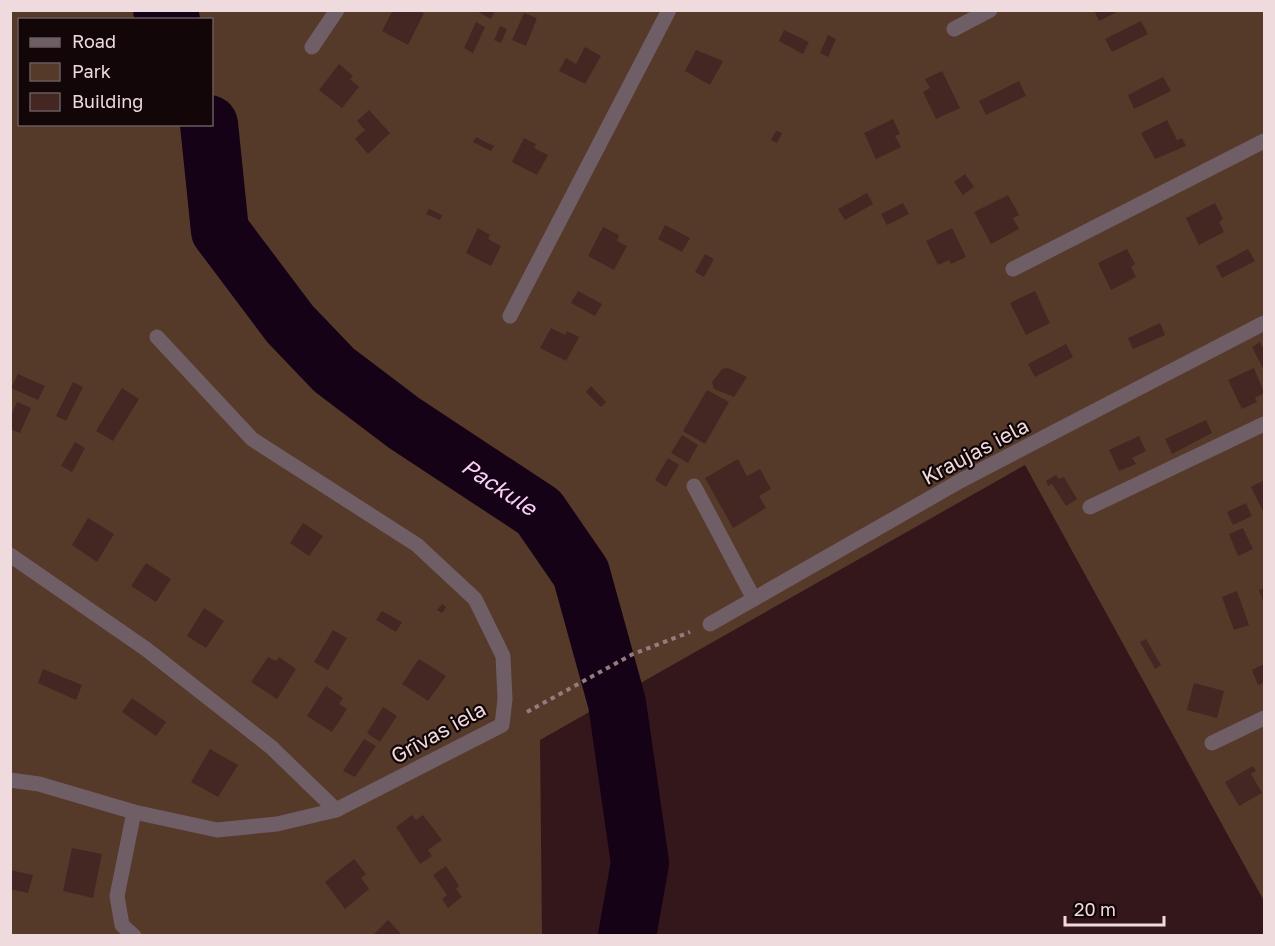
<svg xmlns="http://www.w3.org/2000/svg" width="1275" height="946" font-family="'Golos Text',sans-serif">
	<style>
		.green { fill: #553a2a; fill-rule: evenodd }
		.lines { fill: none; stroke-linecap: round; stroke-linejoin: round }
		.river { stroke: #160216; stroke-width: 58 }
		.building { fill: #442722 }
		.path { stroke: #937b7e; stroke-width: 4; stroke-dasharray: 4.5 4.5; stroke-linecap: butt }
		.lane { stroke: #705e66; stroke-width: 15 }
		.street { stroke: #705e66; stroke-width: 15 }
		.labels { text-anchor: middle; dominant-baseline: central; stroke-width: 4.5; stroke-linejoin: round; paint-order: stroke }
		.street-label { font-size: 21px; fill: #efdbdd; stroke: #120608 }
		.water-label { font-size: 22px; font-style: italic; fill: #fad0f7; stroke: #120608 }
	</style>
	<rect width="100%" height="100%" fill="#33171b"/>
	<path class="green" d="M 10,11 L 1264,11 L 1264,901 L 1025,465 L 540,740 L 542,935 L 11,935 ZM 20,20 L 212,20 L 212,124 L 20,124 Z"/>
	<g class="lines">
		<g class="river">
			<path d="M 162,10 L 171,20"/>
			<path id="s1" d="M 209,124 L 220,231 L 290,324 L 334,370 L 404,423 L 539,512 L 581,573 L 617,703 L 640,863 L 627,936"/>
		</g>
	</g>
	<path class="building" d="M 393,10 L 418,10 L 424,13 L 408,45 L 382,31 Z
		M 475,10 L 495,10 L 491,19 Z
		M 1094,10 L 1121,10 L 1099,21 Z
		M 524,13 L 537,18 L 526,46 L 512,40 Z
		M 1141,21 L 1148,34 L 1112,52 L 1105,39 Z
		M 476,22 L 485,27 L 473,53 L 464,48 Z
		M 500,26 L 507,29 L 501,43 L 494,40 Z
		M 784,30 L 809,42 L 803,54 L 779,41 Z
		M 828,35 L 836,39 L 828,57 L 820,53 Z
		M 585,47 L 601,56 L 585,84 L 559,71 L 566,58 L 576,64 Z
		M 696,50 L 723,61 L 710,85 L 685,71 Z
		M 339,64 L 353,76 L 350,79 L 359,87 L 342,108 L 319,90 Z
		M 942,71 L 960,108 L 936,119 L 923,92 L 930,88 L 925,79 Z
		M 1163,77 L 1171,91 L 1134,109 L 1128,95 Z
		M 1019,81 L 1026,96 L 986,115 L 979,101 Z
		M 369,110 L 390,133 L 368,154 L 355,139 L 365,130 L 357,121 Z
		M 893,119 L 900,134 L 895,136 L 901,147 L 876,159 L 864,133 Z
		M 1167,120 L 1177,140 L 1182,138 L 1186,146 L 1155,159 L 1141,133 Z
		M 776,131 L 782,133 L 777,143 L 771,140 Z
		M 476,137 L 494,146 L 491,151 L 473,142 Z
		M 524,138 L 536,144 L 534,148 L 548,155 L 537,175 L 512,162 Z
		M 965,174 L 974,187 L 963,195 L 954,182 Z
		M 867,193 L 873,204 L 845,220 L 838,209 Z
		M 1008,195 L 1019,215 L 1013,218 L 1019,229 L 991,244 L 974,212 Z
		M 903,203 L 909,214 L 887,225 L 881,214 Z
		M 1215,203 L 1223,219 L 1219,222 L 1224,232 L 1199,245 L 1186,218 Z
		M 429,209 L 442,215 L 440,220 L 426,214 Z
		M 665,225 L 690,238 L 682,252 L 658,239 Z
		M 603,227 L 619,235 L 617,241 L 627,246 L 614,270 L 588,256 Z
		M 478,228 L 490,235 L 488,239 L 501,246 L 491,266 L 466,253 Z
		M 952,228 L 966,257 L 951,264 L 949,260 L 938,265 L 926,241 Z
		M 1127,249 L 1135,264 L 1131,267 L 1136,277 L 1111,290 L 1098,263 Z
		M 1248,249 L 1255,261 L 1222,278 L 1216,266 Z
		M 705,254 L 714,259 L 704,277 L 695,272 Z
		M 578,291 L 602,304 L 595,316 L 571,303 Z
		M 1035,291 L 1050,323 L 1026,335 L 1010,303 Z
		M 1160,323 L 1165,335 L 1133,349 L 1128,338 Z
		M 551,328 L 565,335 L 567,331 L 579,337 L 566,361 L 540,348 Z
		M 1260,342 L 1264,350 L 1264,370 L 1252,347 Z
		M 1066,344 L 1073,357 L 1035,377 L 1028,364 Z
		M 728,368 L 747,377 L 734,397 L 714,389 L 712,382 L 722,369 Z
		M 1254,368 L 1264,393 L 1255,398 L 1257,402 L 1242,409 L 1228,380 Z
		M 18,374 L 45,386 L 38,400 L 11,388 Z
		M 73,382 L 83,387 L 66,421 L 56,416 Z
		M 591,386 L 606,402 L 601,407 L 586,392 Z
		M 122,388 L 139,399 L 113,441 L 96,431 Z
		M 707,390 L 729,402 L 705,444 L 683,431 Z
		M 17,402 L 31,408 L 20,433 L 10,429 L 10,418 Z
		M 1206,420 L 1212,433 L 1172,454 L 1165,439 Z
		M 682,435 L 698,445 L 688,463 L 671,453 Z
		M 1139,436 L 1146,451 L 1132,458 L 1136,464 L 1119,471 L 1109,450 Z
		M 75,442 L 85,448 L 72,472 L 61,466 Z
		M 668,458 L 679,465 L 666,487 L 655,480 Z
		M 738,459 L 747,476 L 760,469 L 771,489 L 759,496 L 766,508 L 733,528 L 705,478 Z
		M 1056,475 L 1059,479 L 1064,477 L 1077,499 L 1066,506 L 1052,484 L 1048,486 L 1046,481 Z
		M 1264,480 L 1264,513 L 1251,487 Z
		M 1246,503 L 1252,516 L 1233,525 L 1227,512 Z
		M 88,518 L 114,534 L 97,562 L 72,545 Z
		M 303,523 L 323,536 L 309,556 L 290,543 Z
		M 1243,528 L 1253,549 L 1238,556 L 1229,534 Z
		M 146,563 L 171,579 L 156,602 L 131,586 Z
		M 1264,588 L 1264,601 L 1263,601 L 1259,590 Z
		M 1237,591 L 1249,625 L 1234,630 L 1222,597 Z
		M 442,604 L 446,607 L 442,613 L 437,610 Z
		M 204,608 L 224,621 L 206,648 L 187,636 Z
		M 382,611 L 402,622 L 396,632 L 376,620 Z
		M 333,630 L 347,638 L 328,670 L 314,662 Z
		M 1146,639 L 1161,665 L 1155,669 L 1140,642 Z
		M 268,657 L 276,661 L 279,657 L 296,669 L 277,699 L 251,682 Z
		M 419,659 L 446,676 L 428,701 L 402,684 Z
		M 1264,664 L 1264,683 L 1258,685 L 1252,670 Z
		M 43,669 L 82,685 L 76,700 L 38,683 Z
		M 1194,683 L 1224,691 L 1217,718 L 1187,710 Z
		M 326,686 L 343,698 L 339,704 L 347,709 L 332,732 L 307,716 Z
		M 132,698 L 166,722 L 156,736 L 122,712 Z
		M 383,707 L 397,716 L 380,742 L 367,733 Z
		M 364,739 L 376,746 L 355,777 L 343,771 Z
		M 210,749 L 238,765 L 218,797 L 191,782 Z
		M 1253,766 L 1256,771 L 1251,774 L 1262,793 L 1239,806 L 1225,782 Z
		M 412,815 L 416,820 L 423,815 L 442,840 L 428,850 L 432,856 L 420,864 L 396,827 Z
		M 72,848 L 102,854 L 93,898 L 63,891 Z
		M 354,859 L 366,874 L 361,878 L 369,889 L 345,909 L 325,882 Z
		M 446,866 L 459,886 L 456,889 L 462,897 L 448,908 L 442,899 L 447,895 L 433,875 Z
		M 10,870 L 33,875 L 28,893 L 10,889 Z
		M 388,920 L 403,936 L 372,936 Z"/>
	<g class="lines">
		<path class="path" d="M 527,712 L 633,654 L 690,632"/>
		<path class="lane" d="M 954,29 L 990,10
			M 312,47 L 337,10
			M 1013,269 L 1264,141
			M 510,316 L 669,10
			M 694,486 L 754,599
			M 1090,507 L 1264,424
			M 10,555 L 146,649 L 271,747 L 336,810
			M 1212,743 L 1264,718
			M 134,936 L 122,925 L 117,896 L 134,812"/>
		<path class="street" d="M 710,624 L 960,481 L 1264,323
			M 10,780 L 39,784 L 134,812 L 217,830 L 277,824 L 336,810 L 502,725 L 505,699 L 503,656 L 475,599 L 417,545 L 252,439 L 157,337"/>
	</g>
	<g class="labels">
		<g class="street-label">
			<text transform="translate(975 451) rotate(-28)">Kraujas iela</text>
			<text transform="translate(438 732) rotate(-29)">Grīvas iela</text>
		</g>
		<g class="water-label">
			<text stroke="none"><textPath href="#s1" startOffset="490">Packule</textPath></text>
		</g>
	</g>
	<rect width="1275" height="946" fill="none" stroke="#efdbdd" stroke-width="24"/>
	<rect x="18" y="18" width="195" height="108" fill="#120608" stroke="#6a5b5d" stroke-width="1.5"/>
	<rect x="30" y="38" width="30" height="9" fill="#705e66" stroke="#6a5b5d" stroke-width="1.5"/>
	<text x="72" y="48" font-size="18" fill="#efdbdd">Road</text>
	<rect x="30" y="63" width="30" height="18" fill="#553a2a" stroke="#6a5b5d" stroke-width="1.5"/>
	<text x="72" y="78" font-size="18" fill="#efdbdd">Park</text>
	<rect x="30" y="93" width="30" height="18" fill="#442722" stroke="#6a5b5d" stroke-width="1.5"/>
	<text x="72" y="108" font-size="18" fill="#efdbdd">Building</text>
	<path d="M1065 916v9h99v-9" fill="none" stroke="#efdbdd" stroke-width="3"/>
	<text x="1074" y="916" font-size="18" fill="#efdbdd" stroke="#120608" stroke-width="4.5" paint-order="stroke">20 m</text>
</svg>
